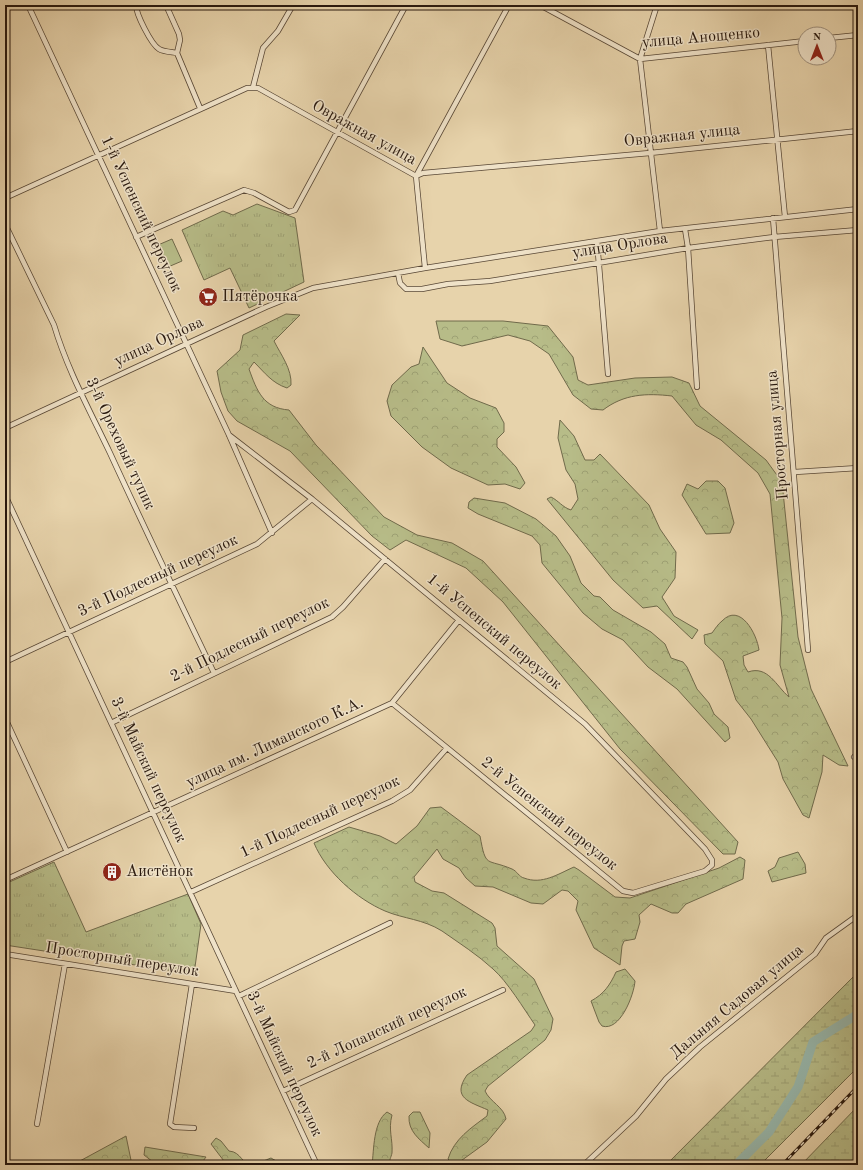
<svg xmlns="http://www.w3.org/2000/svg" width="863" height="1170" font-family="'Old Standard TT',serif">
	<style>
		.grass { fill: url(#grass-tufts); stroke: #706a4b }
		.forest { fill: url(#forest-crowns); stroke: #706a4b }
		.wetland { fill: url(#wetland-marsh); stroke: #706a4b }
		.park { fill: #b7bc88; stroke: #706a4b }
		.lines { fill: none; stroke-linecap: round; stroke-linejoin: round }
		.river { stroke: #97b7ac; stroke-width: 9 }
		.minor-casing { stroke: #584735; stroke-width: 6 }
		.minor { stroke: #efe2c8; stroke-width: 4.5 }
		.rail-casing { stroke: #28180e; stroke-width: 3 }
		.rail { stroke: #efe2c8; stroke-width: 1.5; stroke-dasharray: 4.5; stroke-linecap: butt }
		.labels { text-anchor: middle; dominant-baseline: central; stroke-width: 3; stroke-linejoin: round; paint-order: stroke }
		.street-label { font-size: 16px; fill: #28180e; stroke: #efe2c8 }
		.poi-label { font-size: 16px; fill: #28180e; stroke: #efe2c8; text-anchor: start }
	</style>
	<defs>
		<pattern id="grass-tufts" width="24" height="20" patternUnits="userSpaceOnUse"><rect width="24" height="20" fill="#b7bc88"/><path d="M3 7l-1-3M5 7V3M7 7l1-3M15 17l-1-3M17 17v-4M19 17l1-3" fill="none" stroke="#9da174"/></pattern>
		<pattern id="forest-crowns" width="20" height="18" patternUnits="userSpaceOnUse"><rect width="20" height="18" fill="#b7bc88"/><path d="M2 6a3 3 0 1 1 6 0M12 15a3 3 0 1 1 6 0" fill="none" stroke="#9da174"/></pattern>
		<pattern id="wetland-marsh" width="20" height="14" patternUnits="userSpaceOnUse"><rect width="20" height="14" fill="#b7bc88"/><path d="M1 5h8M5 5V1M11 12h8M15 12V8" fill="none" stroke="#9da174"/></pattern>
	</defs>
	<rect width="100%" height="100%" fill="#e7d3ab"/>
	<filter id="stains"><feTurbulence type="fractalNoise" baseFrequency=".005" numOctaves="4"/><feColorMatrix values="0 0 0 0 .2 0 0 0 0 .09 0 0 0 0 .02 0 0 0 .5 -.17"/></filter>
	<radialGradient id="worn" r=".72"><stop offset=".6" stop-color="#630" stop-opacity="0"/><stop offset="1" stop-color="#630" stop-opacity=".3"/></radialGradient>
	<path class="grass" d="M 257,204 L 295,218 L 304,282 L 249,308 L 230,268 L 204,280 L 182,230 L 223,211 L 233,215 Z
		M 54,862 L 86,932 L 188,894 L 201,924 L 194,974 L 5,945 L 5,884 Z"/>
	<path class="forest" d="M 286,314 L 300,315 L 274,341 C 281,355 292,369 291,385 L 287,388 C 272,383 265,373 254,362 L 249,369 C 257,391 263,408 289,410 L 316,445 L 384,517 L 417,535 L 452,543 L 483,561 L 738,842 L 735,854 L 723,854 L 620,749 L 503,602 L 466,568 L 406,540 L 390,550 L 372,536 L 290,451 L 237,421 L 228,411 L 225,403 L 221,392 L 217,371 L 240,350 L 243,335 Z
		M 436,321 L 503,321 L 548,326 L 573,357 L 578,380 L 588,385 L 635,378 L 672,377 L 689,383 L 700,406 L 766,460 L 782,482 L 798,637 L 811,689 L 848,766 L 839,765 L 823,755 L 822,772 L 809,818 L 803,815 L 783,779 L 778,762 L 751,719 L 736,700 L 723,661 L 705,644 L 704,635 L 712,633 C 715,629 718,624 722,621 C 740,602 757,634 759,650 L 743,656 L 744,665 L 748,672 C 768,665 776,686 789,697 L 780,665 L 782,618 L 770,494 L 758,473 L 721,440 L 696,425 L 672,396 C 646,393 624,394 603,410 L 591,409 L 573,395 L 549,354 L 530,341 L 508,335 L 462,346 L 440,339 Z
		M 423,347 L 447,383 L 470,398 L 496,408 L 504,423 L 504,432 L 497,439 L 497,447 L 516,467 L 525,483 L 520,489 L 505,484 L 488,485 L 451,468 L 422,447 L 391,416 L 387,401 L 392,385 L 411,367 L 419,364 Z
		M 560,420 L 574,436 L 585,460 L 594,460 L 600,454 L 649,505 L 660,529 L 676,552 L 675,578 L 662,597 L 674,616 L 698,630 L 692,639 L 657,606 L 643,608 L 613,580 L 547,499 L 551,497 C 559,501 562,507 571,510 L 578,499 L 575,484 L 566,470 L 558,438 Z
		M 706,481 L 718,481 L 725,488 L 734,523 L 730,533 L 706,534 L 682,495 L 687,484 L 698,489 Z
		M 474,498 L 505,503 L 536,519 L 556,536 L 570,556 L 581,583 L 594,596 L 600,597 L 613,610 L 651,632 L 665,644 L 671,658 L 683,662 L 687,667 L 697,689 L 709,703 L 714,714 L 728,727 L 730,738 L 725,742 L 677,689 L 648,667 L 623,640 L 602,629 L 583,613 L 542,563 L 540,545 L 532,536 L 478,514 L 468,508 L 469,502 Z
		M 441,807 L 480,836 C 486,869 486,858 512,869 C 517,871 519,877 524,878 C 542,885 558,874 574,867 L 579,870 L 615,897 L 630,898 L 719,868 L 740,857 L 745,860 L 743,879 L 686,904 L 678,913 L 672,913 L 651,904 L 639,915 L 640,922 L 635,939 L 624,941 L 622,946 L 620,965 L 594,948 L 576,910 L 578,901 L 568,891 L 562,890 L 543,904 L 531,903 L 493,887 L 475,886 L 466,878 L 459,868 L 443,859 L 437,849 L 414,877 L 415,882 L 432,891 L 444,893 L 492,923 L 495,928 L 497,946 L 534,979 L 553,1019 L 551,1030 L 545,1040 L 488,1086 L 485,1091 C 490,1102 504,1107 506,1119 L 487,1142 L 458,1163 L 452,1163 L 448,1159 C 454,1139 471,1128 487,1116 L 488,1110 C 470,1102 451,1098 467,1075 L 531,1031 L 535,1025 C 524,1009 507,981 493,969 C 478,955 459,943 442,931 C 423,919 404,919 385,911 C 357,899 326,872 314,843 L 349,827 L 380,836 L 396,844 L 417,826 L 430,808 Z
		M 798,852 L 805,864 L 806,873 L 772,882 L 768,871 L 775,867 L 779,858 Z
		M 625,969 L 635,981 C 634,995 620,1032 602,1026 L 599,1022 L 591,1001 C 604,994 610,985 616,972 Z
		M 387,1112 L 392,1115 C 388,1130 393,1139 392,1153 C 391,1158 389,1159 390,1165 L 372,1165 C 374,1150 373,1122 387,1112 Z
		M 413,1112 L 420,1112 L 430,1133 L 429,1148 C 419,1139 408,1131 409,1116 Z
		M 126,1136 L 132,1165 L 77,1165 L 78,1162 Z
		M 216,1138 L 221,1141 L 229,1151 C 242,1152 241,1165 253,1164 C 259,1164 265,1160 271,1158 L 283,1165 L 227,1165 L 211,1144 Z
		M 145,1147 L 206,1157 L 200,1165 L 157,1165 L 144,1155 Z"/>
	<path class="wetland" d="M 858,972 L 858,1067 L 760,1165 L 666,1165 Z
		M 858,1106 L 858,1156 L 849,1165 L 801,1165 Z"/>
	<path class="park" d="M 172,239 L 182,261 L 168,267 L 158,245 Z"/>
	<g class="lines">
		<path class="river" d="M 736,1165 L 769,1132 L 798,1087 L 813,1042 L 858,1014"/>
		<g class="minor-casing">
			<path id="minor" d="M 28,5 L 229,435 L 272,533
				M 136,5 C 136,14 151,44 159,49 C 164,52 172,52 177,53
				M 166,5 L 179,34 L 180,40 L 177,53 L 200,108
				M 540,5 L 640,59 L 805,41
				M 657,5 L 640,59 L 660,231
				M 829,38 L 858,35
				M 768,45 L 785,217
				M 253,87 L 263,48 L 278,31 L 293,5
				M 416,176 L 423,173 L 650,153 L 858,131
				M 416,176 L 509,5
				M 416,176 L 425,268
				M 5,198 L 247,88 L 258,88 L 416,176
				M 773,218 L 808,650
				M 5,224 L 54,325 C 67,369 90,411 110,453 C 144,527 179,600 214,673
				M 685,229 L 688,248 L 697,387
				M 136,237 L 244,190 L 254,193 L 289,212 L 295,210 L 406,5
				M 597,241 L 608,374
				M 398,273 L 400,283 L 406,289 L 422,289 L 448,284 L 490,281 L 688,248 L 774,237 L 858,230
				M 5,428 L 266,307 L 313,288 L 425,268 L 660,231 L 858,209
				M 229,435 L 312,499 L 585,724 L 705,849 L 712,860 L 712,865 L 705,871 L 633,893 L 623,891 L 392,703
				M 795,472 L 858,468
				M 5,495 L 317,1165
				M 5,662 L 257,544 L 312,499
				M 5,718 L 67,852
				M 111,723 L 332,617 L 343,607 L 385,559
				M 854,757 L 858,753
				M 5,880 L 392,703 L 459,620
				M 191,892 L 392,801 L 410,790 L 447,748
				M 5,954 L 236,991
				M 192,984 L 170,1124 L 174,1127 L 194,1128
				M 239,996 L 390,923
				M 283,1091 L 503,990
				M 37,1124 L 65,964
				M 584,1165 L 636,1116 L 666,1079 L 700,1047 L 815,954 L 826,938 L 858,915"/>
		</g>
		<use href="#minor" class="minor"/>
		<g class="rail-casing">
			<path id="rail" d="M 782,1165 L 858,1086"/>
		</g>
		<use href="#rail" class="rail"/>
	</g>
	<defs>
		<g id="supermarket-disc" transform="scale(1)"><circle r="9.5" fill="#8f2418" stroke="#efe2c8"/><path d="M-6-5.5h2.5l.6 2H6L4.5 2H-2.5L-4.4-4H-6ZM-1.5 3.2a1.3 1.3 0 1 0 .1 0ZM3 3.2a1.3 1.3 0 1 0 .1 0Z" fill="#fff"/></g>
		<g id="building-disc" transform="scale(1)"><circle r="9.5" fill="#8f2418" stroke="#efe2c8"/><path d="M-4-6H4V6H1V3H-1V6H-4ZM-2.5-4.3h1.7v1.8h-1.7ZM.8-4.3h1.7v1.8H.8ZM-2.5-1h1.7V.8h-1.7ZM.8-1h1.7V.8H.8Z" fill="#fff"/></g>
	</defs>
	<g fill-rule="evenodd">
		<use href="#supermarket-disc" x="208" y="297"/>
		<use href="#building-disc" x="112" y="872"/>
	</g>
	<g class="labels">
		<g class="street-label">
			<text transform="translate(701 38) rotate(-5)">улица Анощенко</text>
			<text transform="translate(364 133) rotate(29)">Овражная улица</text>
			<text transform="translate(682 136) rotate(-6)">Овражная улица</text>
			<text transform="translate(141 214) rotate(65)">1-й Успенский переулок</text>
			<text transform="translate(620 246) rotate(-9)">улица Орлова</text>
			<text transform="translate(159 342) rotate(-25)">улица Орлова</text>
			<text transform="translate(778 435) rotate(-95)">Просторная улица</text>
			<text transform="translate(120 444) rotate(65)">3-й Ореховый тупик</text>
			<text transform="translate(158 576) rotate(-25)">3-й Подлесный переулок</text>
			<text transform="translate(494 632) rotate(40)">1-й Успенский переулок</text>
			<text transform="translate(250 640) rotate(-26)">2-й Подлесный переулок</text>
			<text transform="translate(275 743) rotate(-25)">улица им. Лиманского К.А.</text>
			<text transform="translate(148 770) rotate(65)">3-й Майский переулок</text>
			<text transform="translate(549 814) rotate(39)">2-й Успенский переулок</text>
			<text transform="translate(320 817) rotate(-25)">1-й Подлесный переулок</text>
			<text transform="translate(122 960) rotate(9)">Просторный переулок</text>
			<text transform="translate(737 1002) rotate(-40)">Дальняя Садовая улица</text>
			<text transform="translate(387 1028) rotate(-25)">2-й Лопанский переулок</text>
			<text transform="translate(284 1064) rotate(65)">3-й Майский переулок</text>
		</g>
		<g class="poi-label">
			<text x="222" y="297">Пятёрочка</text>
			<text x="126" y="872">Аистёнок</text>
		</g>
	</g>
	<rect width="863" height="1170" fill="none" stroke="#e7d3ab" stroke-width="20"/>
	<rect x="6" y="6" width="851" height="1158" fill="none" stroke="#28180e" stroke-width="2"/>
	<rect x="10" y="10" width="843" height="1150" fill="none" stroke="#28180e"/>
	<g transform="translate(817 46)"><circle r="19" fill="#efe2c8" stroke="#9f917e"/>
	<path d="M0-3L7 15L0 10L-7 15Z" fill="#8f2418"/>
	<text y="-6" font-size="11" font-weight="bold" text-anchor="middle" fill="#28180e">N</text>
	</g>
	<rect width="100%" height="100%" filter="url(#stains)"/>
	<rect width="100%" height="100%" fill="url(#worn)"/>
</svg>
